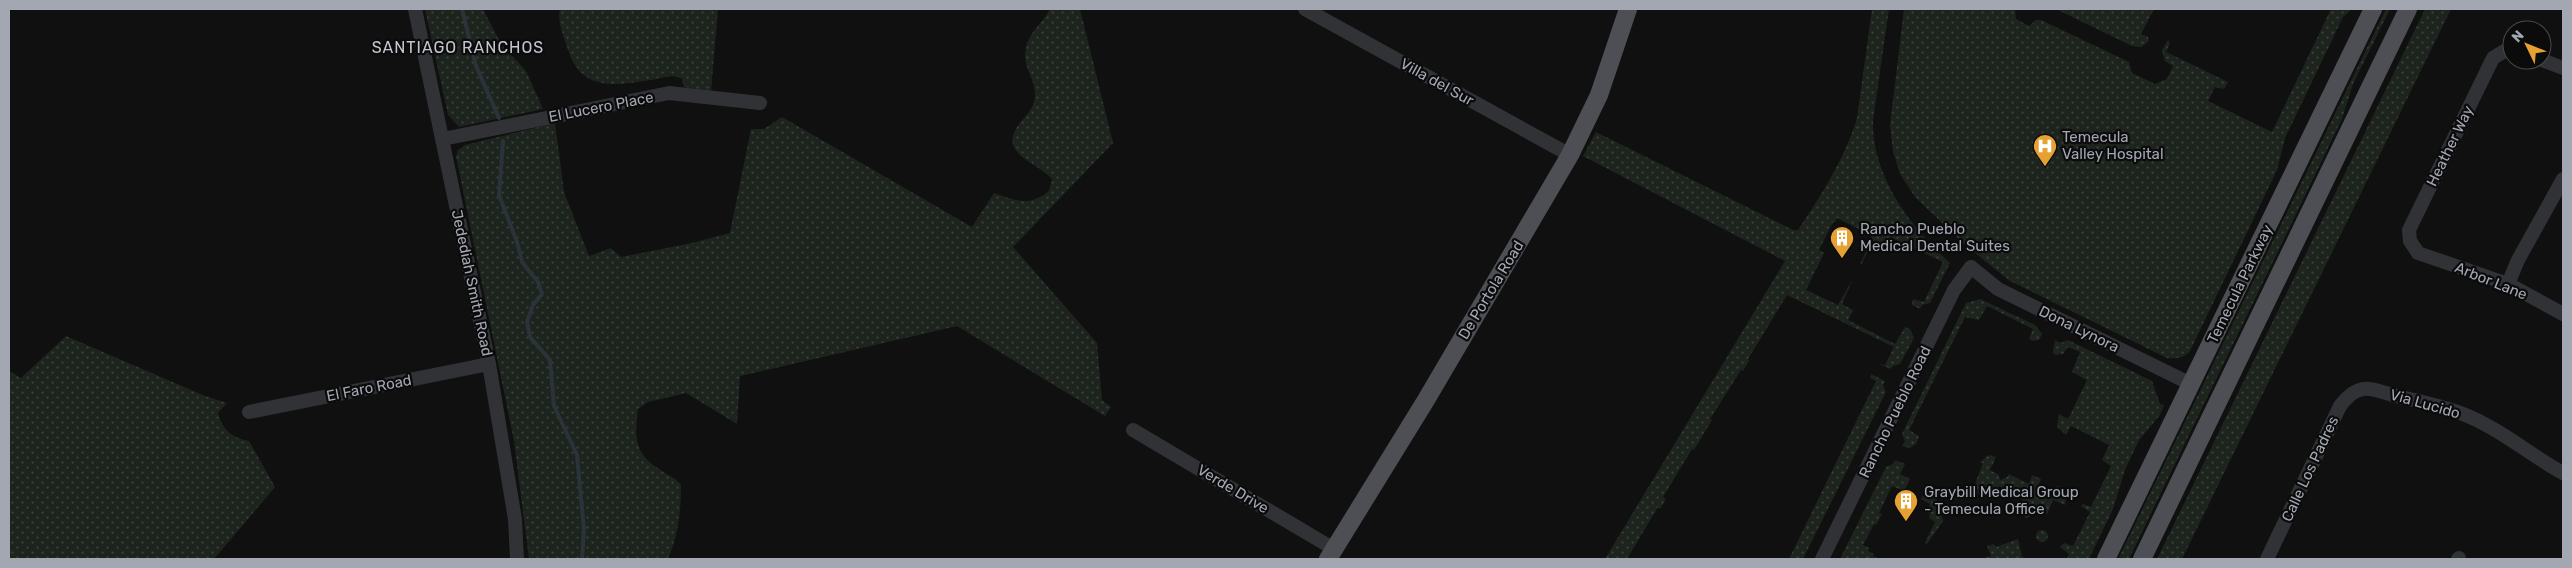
<svg xmlns="http://www.w3.org/2000/svg" width="2572" height="568" font-family="Rubik,sans-serif">
	<style>
		.grass { fill: url(#grass-dots) }
		.lines { fill: none; stroke-linecap: round; stroke-linejoin: round }
		.stream { stroke: #2a3339; stroke-width: 4 }
		.minor { stroke: #313236; stroke-width: 14 }
		.major { stroke: #4d4f55; stroke-width: 18 }
		.labels { text-anchor: middle; dominant-baseline: central; stroke-width: 4.5; stroke-linejoin: round; paint-order: stroke }
		.street-label { font-size: 15px; fill: #a2a7b1; stroke: #0b0b0c }
		.poi-label { font-size: 15px; fill: #a2a7b1; stroke: #0b0b0c; text-anchor: start }
		.neighbourhood-label { font-size: 16px; letter-spacing: 1px; fill: #c3c6ce; stroke: #0b0b0c }
	</style>
	<defs>
		<pattern id="grass-dots" width="8" height="8" patternUnits="userSpaceOnUse" patternTransform="scale(1.25)"><rect width="8" height="8" fill="#1d241d"/><path d="M2 2h.1M6 6h.1" fill="none" stroke="#3b413b" stroke-width="1.8" stroke-linecap="round"/></pattern>
	</defs>
	<rect width="100%" height="100%" fill="#101011"/>
	<path class="grass" d="M 425,9 L 483,9 L 501,44 L 526,71 L 543,109 L 459,127 L 448,115 Z
		M 560,9 L 718,9 L 711,91 L 684,87 L 682,79 C 674,74 666,77 656,79 C 618,85 583,94 568,50 C 564,36 557,23 560,9 Z
		M 1050,9 L 1080,9 L 1113,143 L 1013,247 L 1097,343 L 1102,400 L 1111,407 L 1105,416 L 957,326 L 740,376 L 737,424 L 686,393 L 648,402 L 638,409 C 635,435 633,453 659,469 C 666,474 676,478 681,485 C 681,512 678,535 668,559 L 529,559 L 514,441 L 456,156 L 458,150 L 465,145 L 555,123 L 564,192 L 589,256 L 611,248 L 621,257 L 692,243 L 730,233 L 751,129 L 764,129 L 782,117 L 972,227 L 994,193 C 1017,201 1029,207 1049,191 L 1052,179 C 1041,167 1021,161 1014,147 C 1007,131 1026,119 1032,107 C 1043,84 1020,69 1026,48 C 1029,32 1043,23 1050,9 Z
		M 1872,9 L 1889,9 C 1885,37 1881,64 1877,92 C 1876,103 1873,115 1873,126 C 1874,179 1912,229 1950,263 L 1930,303 L 1922,305 L 1920,309 L 1912,305 L 1913,299 L 1924,302 L 1943,262 L 1890,237 L 1883,246 L 1873,241 L 1861,265 L 1860,264 L 1872,239 L 1871,235 L 1837,218 L 1835,222 L 1833,222 L 1819,250 L 1824,253 L 1806,290 L 1838,305 L 1853,279 L 1842,304 L 1853,310 L 1848,320 L 1895,344 L 1905,327 L 1910,329 L 1914,338 L 1900,364 L 1893,366 L 1891,369 L 1877,363 L 1885,365 L 1894,347 L 1787,295 L 1748,359 L 1749,361 L 1743,371 L 1741,370 L 1710,419 L 1712,420 L 1694,450 L 1692,449 L 1663,497 L 1666,499 L 1660,509 L 1658,507 L 1627,559 L 1605,559 L 1785,261 L 1583,156 L 1596,132 L 1793,230 L 1798,230 C 1821,196 1845,158 1857,118 Z
		M 1904,9 L 2015,9 L 2016,19 L 2029,26 L 2036,20 L 2041,20 L 2129,62 L 2132,73 L 2155,84 L 2167,79 L 2173,66 L 2165,61 L 2162,50 L 2168,40 L 2170,43 L 2166,52 L 2228,82 L 2224,89 L 2215,87 L 2208,101 L 2272,132 L 2331,9 L 2352,9 L 2343,17 L 2285,138 L 2277,170 L 2190,351 C 2184,358 2176,359 2167,358 L 2010,281 L 1964,244 L 1915,197 L 1900,174 L 1893,151 L 1890,125 Z
		M 2056,9 L 2154,9 L 2141,34 L 2148,37 L 2149,41 L 2141,47 L 2132,46 Z
		M 2386,9 L 2390,9 L 2353,84 L 2342,119 L 2129,559 L 2118,559 Z
		M 2425,9 L 2451,9 L 2182,559 L 2157,559 Z
		M 1980,299 L 2035,325 L 2042,334 L 2039,340 L 2032,341 L 2029,338 L 2033,329 L 1987,306 L 1979,320 L 1965,317 L 1909,430 L 1919,436 L 1916,444 L 1910,448 L 1902,446 L 1905,441 L 1902,434 L 1966,303 Z
		M 66,336 L 205,396 L 227,403 L 218,413 C 223,431 231,437 249,441 L 275,487 L 214,559 L 9,559 L 9,371 L 21,378 Z
		M 2055,340 L 2061,343 L 2068,340 L 2152,381 L 2160,404 L 2164,405 L 2160,415 L 2139,440 L 2125,470 L 2113,509 L 2089,559 L 2067,559 L 2069,554 L 2060,547 L 2064,543 L 2073,546 L 2090,512 L 2081,506 L 2083,504 L 2091,507 L 2111,466 L 2102,460 L 2109,445 L 2071,426 L 2066,435 L 2057,427 L 2059,414 L 2068,419 L 2087,380 L 2072,372 L 2080,352 L 2068,347 L 2063,354 L 2055,355 L 2053,352 Z
		M 1871,374 L 1885,381 L 1883,385 L 1886,392 L 1803,559 L 1789,559 L 1876,381 L 1870,378 Z
		M 1989,455 L 1996,457 L 1990,470 L 1999,475 L 2000,480 L 2007,477 L 2009,474 L 2029,484 L 2032,475 L 2041,479 L 2037,488 L 2051,495 L 2057,486 L 2064,490 L 2066,498 L 2065,505 L 2053,500 L 2047,514 L 2043,512 L 2025,518 L 2022,510 L 2025,508 L 2020,493 L 2008,497 L 2000,486 L 1977,494 L 1978,496 L 1970,499 L 1969,496 L 1956,500 L 1955,497 L 1977,488 L 1975,484 L 1983,463 L 1980,462 Z
		M 1895,460 L 1905,464 L 1900,474 L 1910,479 L 1904,491 L 1892,486 L 1879,513 L 1882,514 L 1876,525 L 1874,524 L 1863,545 L 1869,548 L 1868,551 L 1874,554 L 1873,556 L 1880,559 L 1840,559 L 1886,467 L 1893,464 Z
		M 1924,494 L 1936,497 L 1943,521 L 1927,544 L 1925,543 L 1935,522 L 1929,518 L 1930,514 L 1927,512 L 1930,504 L 1921,499 Z
		M2036 536a6 6 0 1 1 12 0a6 6 0 1 1-12 0Z
		M 2018,539 L 2022,556 L 2025,559 L 1982,559 L 1991,556 L 1987,546 L 1994,544 L 1996,547 Z"/>
	<g class="lines">
		<path class="stream" d="M 462,9 L 476,66 L 499,118
			M 503,141 L 499,195 L 517,242 L 522,262 L 538,282 L 542,294 L 533,305 L 527,322 L 530,337 L 550,360 L 554,406 L 577,455 L 584,530 L 582,559"/>
		<path class="minor" d="M 415,9 L 489,364 L 515,519 L 517,559
			M 1305,9 L 1570,155
			M 2512,51 L 2506,50 L 2493,58 L 2409,230 L 2410,241 L 2418,253 L 2508,284 L 2563,314
			M 2542,60 L 2563,68
			M 443,139 L 669,93 L 760,103
			M 2508,284 L 2518,260 L 2563,179
			M 249,412 L 489,364
			M 1133,430 L 1334,549
			M 1822,559 L 1954,290 L 1971,267 L 1998,289 L 2191,384
			M 2267,559 L 2340,406 C 2360,379 2372,390 2400,397 C 2431,404 2461,410 2488,426 C 2514,440 2537,459 2563,473
			M 2458,559 L 2459,558"/>
		<path class="major" d="M 1328,559 L 1426,400 L 1570,155 L 1599,95 L 1628,9
			M 2106,559 L 2373,9
			M 2142,559 L 2408,9"/>
	</g>
	<defs>
		<g id="hospital-pin" transform="scale(1.25)"><path d="M0 17L-7.5 6A9.5 9.5 0 1 1 7.5 6Z" fill="#e7a132" stroke="#0b0b0c"/><path d="M-5-5h3v3.5h4V-5h3V5h-3V1.5h-4V5h-3Z" fill="#fff"/></g>
		<g id="building-pin" transform="scale(1.25)"><path d="M0 17L-7.5 6A9.5 9.5 0 1 1 7.5 6Z" fill="#e7a132" stroke="#0b0b0c"/><path d="M-4-6H4V6H1V3H-1V6H-4ZM-2.5-4.3h1.7v1.8h-1.7ZM.8-4.3h1.7v1.8H.8ZM-2.5-1h1.7V.8h-1.7ZM.8-1h1.7V.8H.8Z" fill="#fff"/></g>
	</defs>
	<g fill-rule="evenodd">
		<use href="#hospital-pin" x="2045" y="146"/>
		<use href="#building-pin" x="1842" y="238"/>
		<use href="#building-pin" x="1906" y="501"/>
	</g>
	<g class="labels">
		<g class="street-label">
			<text transform="translate(1437 82) rotate(29)">Villa del Sur</text>
			<text transform="translate(601 107) rotate(-11)">El Lucero Place</text>
			<text transform="translate(2450 146) rotate(-64)">Heather Way</text>
			<text transform="translate(2491 281) rotate(22)">Arbor Lane</text>
			<text transform="translate(472 283) rotate(78)">Jedediah Smith Road</text>
			<text transform="translate(2240 284) rotate(-64)">Temecula Parkway</text>
			<text transform="translate(1491 290) rotate(-59)">De Portola Road</text>
			<text transform="translate(2079 329) rotate(26)">Dona Lynora</text>
			<text transform="translate(369 388) rotate(-11)">El Faro Road</text>
			<text transform="translate(2425 404) rotate(16)">Via Lucido</text>
			<text transform="translate(1895 412) rotate(-64)">Rancho Pueblo Road</text>
			<text transform="translate(2310 469) rotate(-65)">Calle Los Padres</text>
			<text transform="translate(1233 489) rotate(31)">Verde Drive</text>
		</g>
		<g class="poi-label">
			<text x="2062" y="137">Temecula<tspan x="2062" dy="17">Valley Hospital</tspan></text>
			<text x="1860" y="229">Rancho Pueblo<tspan x="1860" dy="17">Medical Dental Suites</tspan></text>
			<text x="1924" y="492">Graybill Medical Group<tspan x="1924" dy="17">- Temecula Office</tspan></text>
		</g>
		<g class="neighbourhood-label">
			<text x="458" y="47">SANTIAGO RANCHOS</text>
		</g>
	</g>
	<rect width="2572" height="568" fill="none" stroke="#a2a7b1" stroke-width="20"/>
	<g transform="translate(2527 45) rotate(313)"><circle r="24" fill="#0b0b0c" stroke="#47494e"/>
	<path d="M0-4L9 19L0 12L-9 19Z" fill="#e7a132"/>
	<text y="-8" font-size="14" font-weight="bold" text-anchor="middle" fill="#a2a7b1">N</text>
	</g>
</svg>
